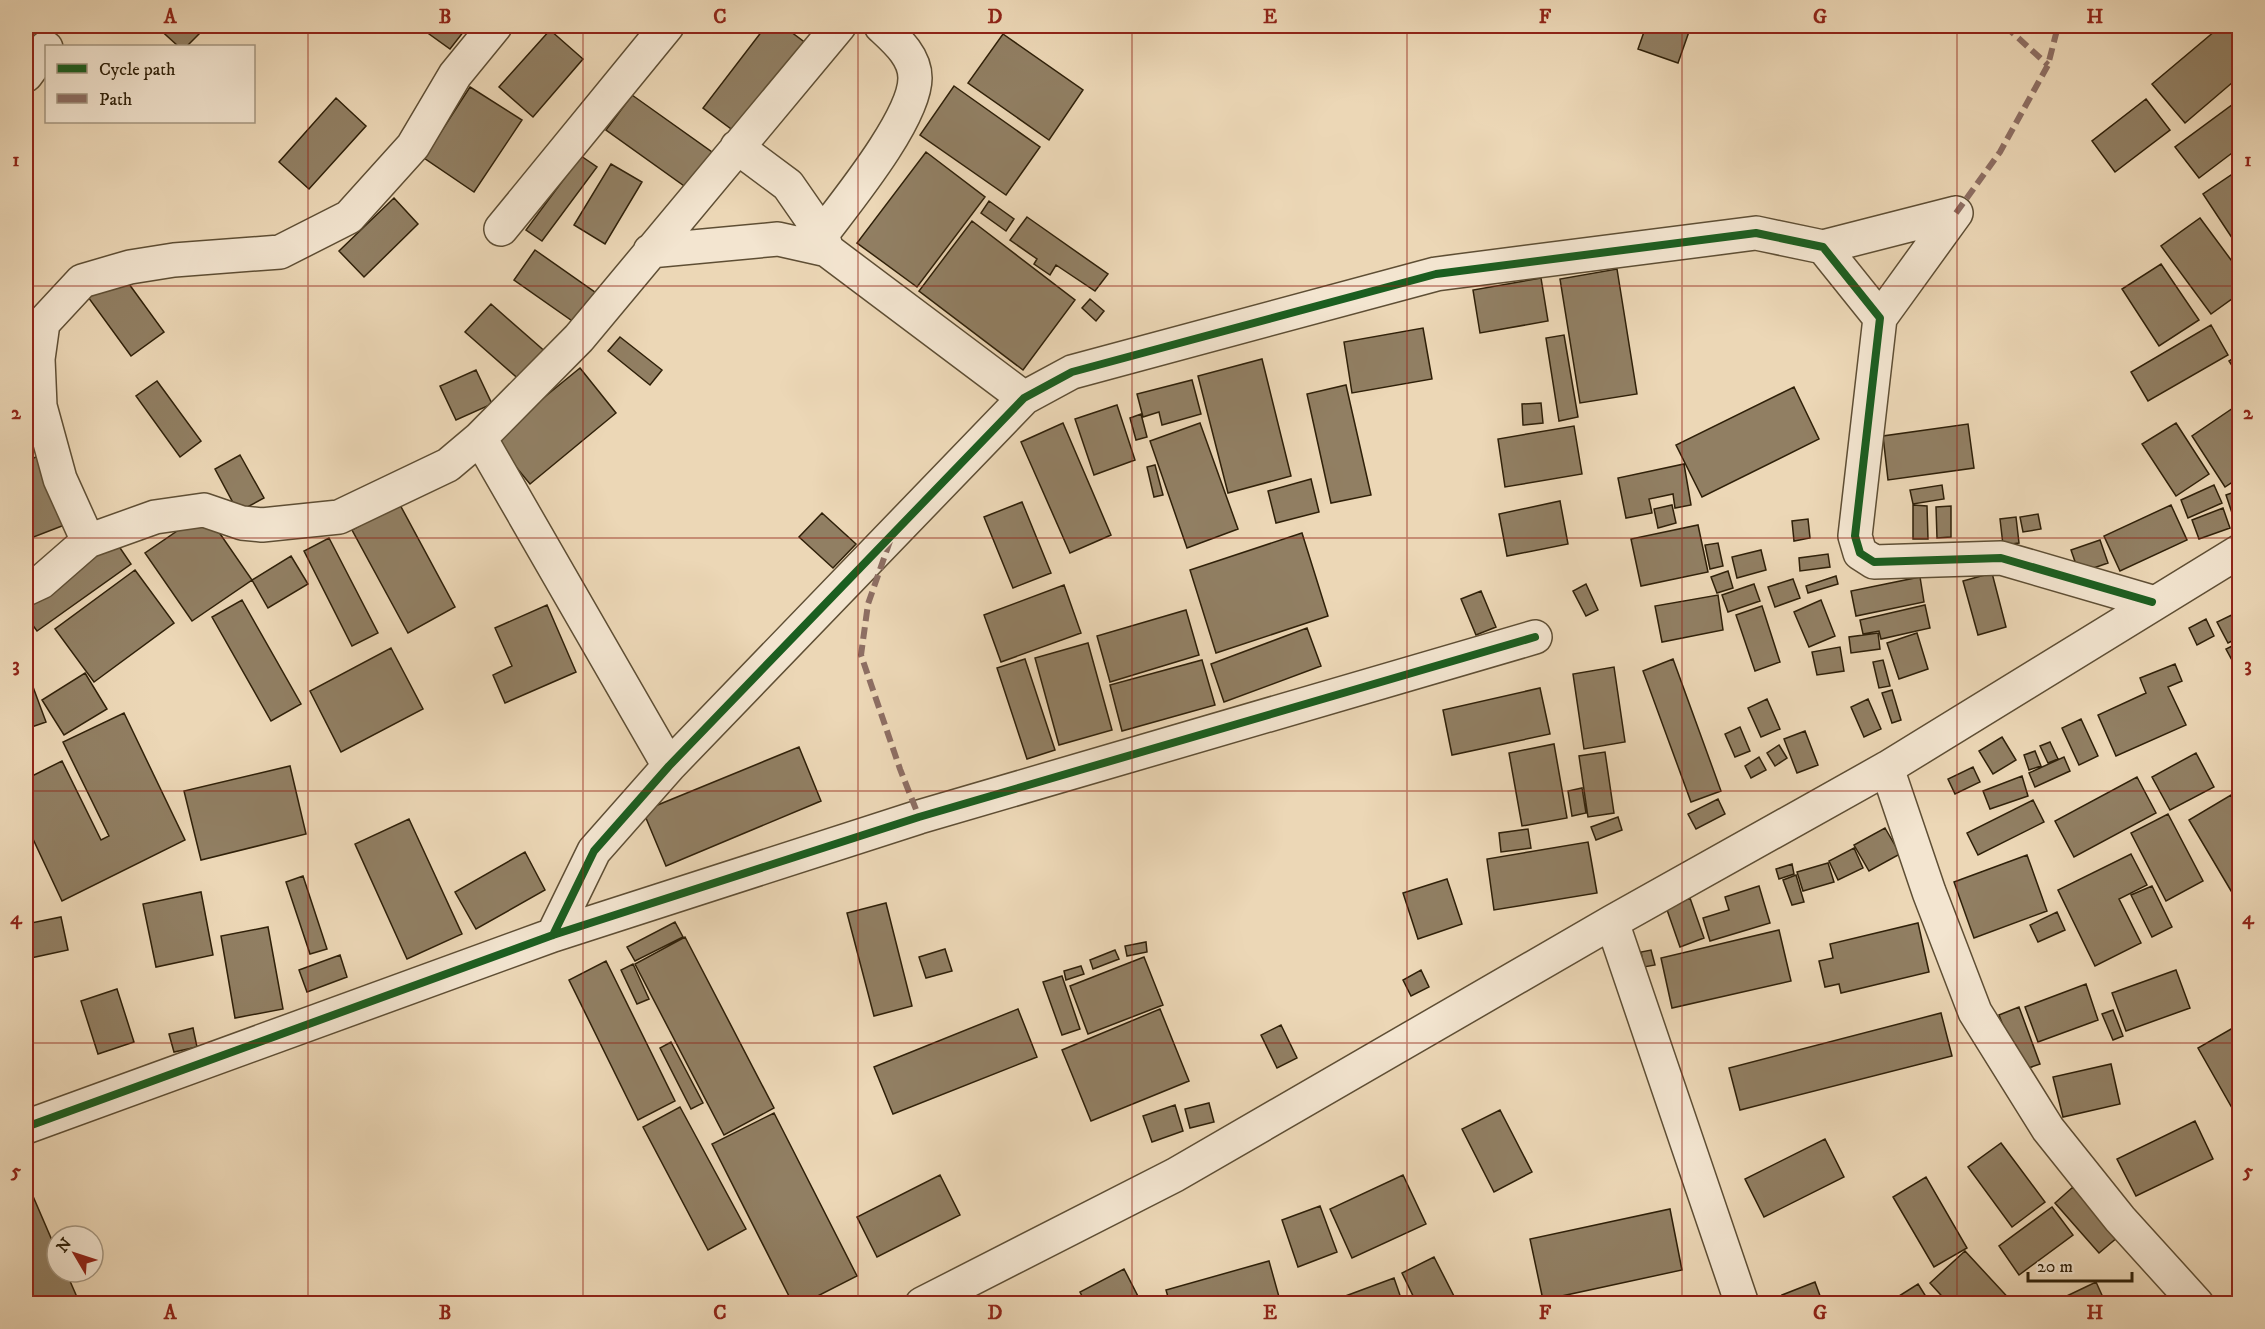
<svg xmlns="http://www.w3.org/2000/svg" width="2265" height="1329" font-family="'IM FELL DW Pica',serif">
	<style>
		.building { fill: #917f63; stroke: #2f2009; stroke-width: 1.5 }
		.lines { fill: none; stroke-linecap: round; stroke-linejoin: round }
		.minor-casing { stroke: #5e4e34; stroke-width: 36 }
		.minor { stroke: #f3e5d0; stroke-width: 33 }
		.quiet { stroke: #8d6e63; stroke-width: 6; stroke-dasharray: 12 6; stroke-linecap: butt }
		.cycleway-casing { stroke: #f3e5d0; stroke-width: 11 }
		.cycleway { stroke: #1b5e20; stroke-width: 8 }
		.grid { fill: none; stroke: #8f2418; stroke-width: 1.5; stroke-opacity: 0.55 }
		.neatline { fill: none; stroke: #8f2418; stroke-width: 2 }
		.grid-label { font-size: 20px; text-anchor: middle; font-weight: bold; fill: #8f2418 }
	</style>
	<rect width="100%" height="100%" fill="#ecd7b6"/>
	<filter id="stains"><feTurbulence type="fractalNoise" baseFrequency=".00333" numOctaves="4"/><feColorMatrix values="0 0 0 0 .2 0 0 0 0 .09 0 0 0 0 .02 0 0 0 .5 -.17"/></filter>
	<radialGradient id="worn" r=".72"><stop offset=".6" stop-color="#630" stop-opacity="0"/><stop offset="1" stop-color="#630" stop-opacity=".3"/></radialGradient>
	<path class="building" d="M 156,26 L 207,26 L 187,46 L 178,46 Z
		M 418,26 L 468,26 L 450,49 Z
		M 766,26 L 783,26 L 811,47 L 742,137 L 703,108 Z
		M 1646,26 L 1691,26 L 1678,63 L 1638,49 Z
		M 2221,26 L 2240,26 L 2240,76 L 2185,123 L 2152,84 Z
		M 550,30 L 583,59 L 533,117 L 499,87 Z
		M 1003,34 L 1083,90 L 1049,140 L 968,83 Z
		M 954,86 L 1040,147 L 1006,195 L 920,135 Z
		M 470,87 L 522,120 L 474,192 L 424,158 Z
		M 632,95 L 719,157 L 694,193 L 606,130 Z
		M 336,98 L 366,126 L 309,189 L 279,162 Z
		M 2146,99 L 2170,130 L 2115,172 L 2092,141 Z
		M 2240,99 L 2240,147 L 2199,178 L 2175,147 Z
		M 926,152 L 985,197 L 917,287 L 857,243 Z
		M 581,156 L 597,167 L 542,241 L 526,230 Z
		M 611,164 L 642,182 L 605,244 L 574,225 Z
		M 2234,173 L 2240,181 L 2240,250 L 2203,194 Z
		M 394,198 L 418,224 L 364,277 L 339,251 Z
		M 989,201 L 1014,219 L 1006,231 L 981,213 Z
		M 1027,217 L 1108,274 L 1095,291 L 1056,265 L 1050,275 L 1034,264 L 1037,259 L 1010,240 Z
		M 2200,218 L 2240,272 L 2240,293 L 2211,314 L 2161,246 Z
		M 972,221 L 1075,300 L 1023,370 L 919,291 Z
		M 535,250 L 599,295 L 578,325 L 514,280 Z
		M 2161,264 L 2199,320 L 2159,346 L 2122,289 Z
		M 1617,269 L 1637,394 L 1580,403 L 1560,279 Z
		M 121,273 L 164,332 L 131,356 L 88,297 Z
		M 1541,278 L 1548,321 L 1480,333 L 1473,290 Z
		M 1090,299 L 1104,311 L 1096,321 L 1082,308 Z
		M 491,304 L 548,354 L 522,382 L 465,332 Z
		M 2211,325 L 2228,355 L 2148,401 L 2131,372 Z
		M 1423,328 L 1432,379 L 1352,393 L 1344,342 Z
		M 1564,335 L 1578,417 L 1559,421 L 1546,338 Z
		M 620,337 L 662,370 L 650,385 L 608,351 Z
		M 2240,354 L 2240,378 L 2229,361 Z
		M 1262,359 L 1291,476 L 1228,493 L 1198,376 Z
		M 580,368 L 616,413 L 530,484 L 493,439 Z
		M 476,370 L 492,404 L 456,420 L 440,386 Z
		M 1192,380 L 1201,414 L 1162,425 L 1159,412 L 1143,417 L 1137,394 Z
		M 157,381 L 201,441 L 180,457 L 136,396 Z
		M 1346,385 L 1371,495 L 1331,503 L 1307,394 Z
		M 1794,387 L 1819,439 L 1702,497 L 1676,445 Z
		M 1541,403 L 1543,423 L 1523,425 L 1522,404 Z
		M 1117,405 L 1135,460 L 1094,475 L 1075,419 Z
		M 2236,406 L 2240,412 L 2240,477 L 2225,487 L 2192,436 Z
		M 1141,414 L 1147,437 L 1136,440 L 1130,418 Z
		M 1063,423 L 1111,535 L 1070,553 L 1021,442 Z
		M 1200,423 L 1238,529 L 1187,548 L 1150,441 Z
		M 2176,423 L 2209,474 L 2176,496 L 2142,444 Z
		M 1968,424 L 1974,468 L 1888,480 L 1883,436 Z
		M 1574,426 L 1582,474 L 1505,487 L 1498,439 Z
		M 41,455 L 67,524 L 26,540 L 26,461 Z
		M 240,455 L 264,498 L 238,512 L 215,469 Z
		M 1684,464 L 1691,505 L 1675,508 L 1673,494 L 1649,499 L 1652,513 L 1626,518 L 1618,478 Z
		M 1155,465 L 1163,495 L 1154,497 L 1147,467 Z
		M 1311,479 L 1319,512 L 1276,523 L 1268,491 Z
		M 1942,485 L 1944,499 L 1913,504 L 1910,490 Z
		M 2214,485 L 2222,503 L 2188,518 L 2181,500 Z
		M 2240,490 L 2240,524 L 2236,525 L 2226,495 Z
		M 1560,501 L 1568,544 L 1507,556 L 1499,514 Z
		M 1022,502 L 1051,573 L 1013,588 L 984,517 Z
		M 399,503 L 455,607 L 408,633 L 352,530 Z
		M 1672,505 L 1676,523 L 1658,528 L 1654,509 Z
		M 1913,505 L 1927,506 L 1928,539 L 1913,539 Z
		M 2171,505 L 2187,540 L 2120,571 L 2104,536 Z
		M 1951,506 L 1951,537 L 1937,538 L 1936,507 Z
		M 2223,508 L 2230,528 L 2199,539 L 2192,520 Z
		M 205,512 L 252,580 L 192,621 L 145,553 Z
		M 822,513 L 856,544 L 833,568 L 799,537 Z
		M 2038,514 L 2041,529 L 2023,532 L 2020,517 Z
		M 2016,517 L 2019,543 L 2003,545 L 2000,519 Z
		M 1808,519 L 1810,538 L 1794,541 L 1792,521 Z
		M 1698,525 L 1708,572 L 1641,586 L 1631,539 Z
		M 1302,533 L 1328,616 L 1216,653 L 1190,570 Z
		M 329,538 L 378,633 L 352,646 L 304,551 Z
		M 2100,540 L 2108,563 L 2079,573 L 2071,550 Z
		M 116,542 L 131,564 L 37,631 L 26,616 L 26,607 Z
		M 1718,543 L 1723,566 L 1710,569 L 1705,545 Z
		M 1761,550 L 1766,570 L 1737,578 L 1732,557 Z
		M 1828,554 L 1830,567 L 1800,571 L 1799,558 Z
		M 291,556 L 308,584 L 268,608 L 252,580 Z
		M 135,570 L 174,623 L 94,682 L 55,629 Z
		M 1728,571 L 1733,588 L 1717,593 L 1711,577 Z
		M 1992,573 L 2006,627 L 1978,635 L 1963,581 Z
		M 1836,576 L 1838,584 L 1808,593 L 1806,586 Z
		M 1920,577 L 1924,602 L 1856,616 L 1851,591 Z
		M 1793,579 L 1800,598 L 1775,607 L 1768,587 Z
		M 1586,584 L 1598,610 L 1586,616 L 1573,591 Z
		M 1754,584 L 1760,601 L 1728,612 L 1722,595 Z
		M 1064,585 L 1081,633 L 1001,662 L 984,615 Z
		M 1481,591 L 1496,627 L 1476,635 L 1461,599 Z
		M 1718,595 L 1723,630 L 1662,642 L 1655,606 Z
		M 242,600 L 301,704 L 271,721 L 212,617 Z
		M 1821,600 L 1835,636 L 1809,647 L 1794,612 Z
		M 547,605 L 576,672 L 505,703 L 493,675 L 512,666 L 495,628 Z
		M 1925,605 L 1930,628 L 1881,639 L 1879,631 L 1863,634 L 1860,620 Z
		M 1762,606 L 1780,662 L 1755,671 L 1736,615 Z
		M 1186,610 L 1199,655 L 1110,682 L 1097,636 Z
		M 2240,611 L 2240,637 L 2228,643 L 2217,622 Z
		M 2206,619 L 2214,636 L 2197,645 L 2189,628 Z
		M 1307,628 L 1321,666 L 1224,702 L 1211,664 Z
		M 1878,633 L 1880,649 L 1851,653 L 1849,637 Z
		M 1917,633 L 1928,669 L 1899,679 L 1887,643 Z
		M 2240,642 L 2240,675 L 2226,649 Z
		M 1088,643 L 1112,730 L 1059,745 L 1035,658 Z
		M 1840,647 L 1844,671 L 1817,675 L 1812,652 Z
		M 391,648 L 423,709 L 341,752 L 310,691 Z
		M 1025,659 L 1055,750 L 1027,759 L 997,668 Z
		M 1673,659 L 1721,791 L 1691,802 L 1643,671 Z
		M 1202,660 L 1215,705 L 1122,731 L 1110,685 Z
		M 1883,660 L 1890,686 L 1879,688 L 1873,662 Z
		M 2175,664 L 2182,681 L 2168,687 L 2186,725 L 2116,756 L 2098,715 L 2146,693 L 2140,678 Z
		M 1614,667 L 1625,742 L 1584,749 L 1573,674 Z
		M 26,668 L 46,722 L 26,729 Z
		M 85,673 L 107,709 L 64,735 L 42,700 Z
		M 1540,688 L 1550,734 L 1452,755 L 1443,710 Z
		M 1892,690 L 1901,720 L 1892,723 L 1882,693 Z
		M 1767,699 L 1780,729 L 1761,737 L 1748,708 Z
		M 1868,699 L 1881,729 L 1864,737 L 1851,707 Z
		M 124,713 L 185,840 L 62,901 L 26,824 L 26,779 L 62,761 L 101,840 L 109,836 L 63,742 Z
		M 2081,719 L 2098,756 L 2079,765 L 2062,728 Z
		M 1740,727 L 1750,751 L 1735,757 L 1725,734 Z
		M 1805,731 L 1818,765 L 1797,773 L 1784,739 Z
		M 2002,737 L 2016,760 L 1993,774 L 1979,751 Z
		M 2050,742 L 2058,759 L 2048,763 L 2040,746 Z
		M 1554,744 L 1567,818 L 1522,826 L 1509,753 Z
		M 1779,745 L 1787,758 L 1775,766 L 1767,753 Z
		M 799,747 L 821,801 L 666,866 L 643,811 Z
		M 2035,751 L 2041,766 L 2029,770 L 2024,755 Z
		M 1605,752 L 1614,813 L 1588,817 L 1579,756 Z
		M 2196,753 L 2214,787 L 2170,810 L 2152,777 Z
		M 1759,757 L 1766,770 L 1751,778 L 1745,766 Z
		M 2064,757 L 2070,771 L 2035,787 L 2029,773 Z
		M 290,766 L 306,834 L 201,860 L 184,791 Z
		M 1973,767 L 1980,782 L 1955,794 L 1948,779 Z
		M 2022,776 L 2028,796 L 1990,809 L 1983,791 Z
		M 2137,777 L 2156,813 L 2074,857 L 2055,821 Z
		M 1582,788 L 1586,813 L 1572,816 L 1568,791 Z
		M 2231,795 L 2240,810 L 2240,906 L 2189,820 Z
		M 1718,799 L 1725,814 L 1696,829 L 1688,814 Z
		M 2033,800 L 2044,822 L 1978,855 L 1967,833 Z
		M 2168,814 L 2203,881 L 2166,901 L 2131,833 Z
		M 1618,817 L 1622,830 L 1596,840 L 1591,827 Z
		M 409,819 L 462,934 L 407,959 L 355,844 Z
		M 1885,828 L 1900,854 L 1869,871 L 1854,845 Z
		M 1528,829 L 1531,848 L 1501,852 L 1499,833 Z
		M 1588,842 L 1597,893 L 1494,910 L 1487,859 Z
		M 1854,848 L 1863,868 L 1838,880 L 1829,861 Z
		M 525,852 L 545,890 L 476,929 L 455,892 Z
		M 2131,854 L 2147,885 L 2119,899 L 2141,943 L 2095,966 L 2058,890 Z
		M 2027,855 L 2047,911 L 1974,938 L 1954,882 Z
		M 1828,863 L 1834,882 L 1803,891 L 1797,872 Z
		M 1792,864 L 1794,874 L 1779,879 L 1776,869 Z
		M 1796,875 L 1804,902 L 1792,905 L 1783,880 Z
		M 303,876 L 327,949 L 310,954 L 286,882 Z
		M 1447,879 L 1462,924 L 1418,939 L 1403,893 Z
		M 1759,886 L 1770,923 L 1710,941 L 1703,918 L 1729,910 L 1725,897 Z
		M 2152,886 L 2172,927 L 2152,937 L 2131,895 Z
		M 201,892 L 213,955 L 156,967 L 143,904 Z
		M 1690,898 L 1704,938 L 1680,947 L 1666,907 Z
		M 886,903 L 912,1006 L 874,1016 L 847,913 Z
		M 2057,912 L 2065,930 L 2038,942 L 2030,925 Z
		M 61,917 L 68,950 L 26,959 L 26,924 Z
		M 675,922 L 683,937 L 635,961 L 627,947 Z
		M 1918,923 L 1929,972 L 1841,993 L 1839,984 L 1825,987 L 1819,961 L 1833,958 L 1830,944 Z
		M 268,927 L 283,1009 L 235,1018 L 221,936 Z
		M 1779,930 L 1791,981 L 1672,1008 L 1661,958 Z
		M 685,937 L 774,1108 L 724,1135 L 635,964 Z
		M 1146,942 L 1147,952 L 1127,956 L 1125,946 Z
		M 945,949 L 952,971 L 926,978 L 919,957 Z
		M 1115,950 L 1119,959 L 1093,969 L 1090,960 Z
		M 1651,950 L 1655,965 L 1644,967 L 1641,952 Z
		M 340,955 L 347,977 L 307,992 L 299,970 Z
		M 1144,957 L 1163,1005 L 1088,1034 L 1070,986 Z
		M 606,961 L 675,1101 L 638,1120 L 569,980 Z
		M 633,964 L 649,999 L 637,1004 L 621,970 Z
		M 1081,966 L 1084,974 L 1066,980 L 1064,971 Z
		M 1421,970 L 1429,987 L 1411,996 L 1403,980 Z
		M 2176,970 L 2190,1008 L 2126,1031 L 2112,993 Z
		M 1062,976 L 1080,1029 L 1062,1035 L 1043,982 Z
		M 2086,984 L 2098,1020 L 2038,1042 L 2025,1007 Z
		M 117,989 L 134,1042 L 98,1054 L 81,1001 Z
		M 2019,1007 L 2040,1064 L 2020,1071 L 1999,1015 Z
		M 1018,1009 L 1037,1057 L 893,1114 L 874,1067 Z
		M 1160,1009 L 1189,1081 L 1091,1121 L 1062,1050 Z
		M 2113,1010 L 2123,1036 L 2113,1040 L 2102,1014 Z
		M 1941,1013 L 1952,1056 L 1740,1110 L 1729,1068 Z
		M 1281,1025 L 1297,1058 L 1277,1068 L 1261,1035 Z
		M 2238,1025 L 2240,1028 L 2240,1122 L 2198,1048 Z
		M 193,1028 L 197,1047 L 174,1052 L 169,1034 Z
		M 671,1042 L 703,1103 L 691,1109 L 660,1048 Z
		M 2111,1064 L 2120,1104 L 2063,1117 L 2053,1077 Z
		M 1209,1103 L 1214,1122 L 1190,1128 L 1185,1109 Z
		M 1175,1105 L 1183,1131 L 1152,1142 L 1143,1116 Z
		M 680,1107 L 746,1229 L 708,1250 L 643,1127 Z
		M 1500,1110 L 1532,1172 L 1494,1192 L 1462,1129 Z
		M 774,1113 L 857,1276 L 802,1304 L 793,1304 L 712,1144 Z
		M 2195,1121 L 2213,1159 L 2136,1196 L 2117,1159 Z
		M 1825,1139 L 1844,1177 L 1764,1217 L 1745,1179 Z
		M 2001,1143 L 2045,1202 L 2012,1227 L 1968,1167 Z
		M 940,1175 L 960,1215 L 877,1257 L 857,1217 Z
		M 1403,1175 L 1426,1224 L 1352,1258 L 1330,1209 Z
		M 1926,1177 L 1967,1248 L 1934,1267 L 1893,1197 Z
		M 26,1180 L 57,1252 L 57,1272 L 66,1272 L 80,1304 L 32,1304 L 26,1288 Z
		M 2073,1187 L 2118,1237 L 2099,1253 L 2055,1203 Z
		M 1320,1206 L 1337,1252 L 1298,1267 L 1282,1220 Z
		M 2052,1207 L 2073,1235 L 2019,1275 L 1999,1246 Z
		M 1670,1209 L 1682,1270 L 1543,1300 L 1530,1239 Z
		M 1965,1251 L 2014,1304 L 1949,1304 L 1930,1283 Z
		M 1434,1257 L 1458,1304 L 1417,1304 L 1402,1273 Z
		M 1269,1261 L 1281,1304 L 1170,1304 L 1166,1290 Z
		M 1124,1269 L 1142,1304 L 1086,1304 L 1080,1292 Z
		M 1394,1278 L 1403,1304 L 1342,1304 L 1340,1298 Z
		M 1815,1282 L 1823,1304 L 1786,1304 L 1782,1295 Z
		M 2096,1282 L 2106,1304 L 2050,1304 Z
		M 1918,1284 L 1930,1303 L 1904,1304 L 1899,1296 Z"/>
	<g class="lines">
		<g class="minor-casing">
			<path id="minor" d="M 26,75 L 46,48
				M 737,147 L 788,185 L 822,234 L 827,250 L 1024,398
				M 501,229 L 667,26
				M 822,234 C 847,201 915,118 915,78 C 915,56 896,40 881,26
				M 1823,247 L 1956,213
				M 650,251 L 778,239 L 827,250
				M 1880,318 L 1956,213
				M 480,438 L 669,766
				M 88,541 L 60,479 L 40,406 L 38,359 L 43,323 L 82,281 L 130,267 L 174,260 L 280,252 L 349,217 L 413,146 L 455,75 L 495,26
				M 26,589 L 41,582 L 88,541 L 155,517 L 204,510 L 242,523 L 262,525 L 339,517 L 448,465 L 480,438 L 579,338 L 839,26
				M 1887,768 L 1929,892 L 1975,1012 L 2048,1129 L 2120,1219 L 2197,1304
				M 1612,922 L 1742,1304
				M 553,935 L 594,851 L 669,766 L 1024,398 L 1072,372 L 1436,274 L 1756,233 L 1823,247 L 1880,318 L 1855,536 L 1860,553 L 1874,562 L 2001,558 L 2152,602
				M 26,1127 L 553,935 L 919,817 L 1535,637
				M 922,1304 L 1175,1175 L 1612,922 L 1887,768 L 2240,551"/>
		</g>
		<use href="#minor" class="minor"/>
		<path class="quiet" d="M 2005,26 L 2048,65
			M 1956,213 L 2000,152 L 2048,65 L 2058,26
			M 890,541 L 868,604 L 861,655 L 900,769 L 919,817"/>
		<g class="cycleway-casing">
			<path id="cycleway" d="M 553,935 L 594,851 L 669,766 L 1024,398 L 1072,372 L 1436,274 L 1756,233 L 1823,247 L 1880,318 L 1855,536 L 1860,553 L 1874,562 L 2001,558 L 2152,602
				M 26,1127 L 553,935 L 919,817 L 1535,637"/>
		</g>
		<use href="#cycleway" class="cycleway"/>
	</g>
	<path class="grid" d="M 308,26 L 308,1304M 583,26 L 583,1304M 858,26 L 858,1304M 1132,26 L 1132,1304M 1407,26 L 1407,1304M 1682,26 L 1682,1304M 1957,26 L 1957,1304M 26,286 L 2240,286M 26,538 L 2240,538M 26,791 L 2240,791M 26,1043 L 2240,1043"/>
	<rect width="2265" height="1329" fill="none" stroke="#ecd7b6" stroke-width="66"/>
	<rect x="45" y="45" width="210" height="78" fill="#f3e5d0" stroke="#a59680" stroke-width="1.5"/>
	<rect x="57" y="64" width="30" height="9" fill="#1b5e20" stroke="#a59680" stroke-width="1.5"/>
	<text x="99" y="75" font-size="18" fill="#2f2009">Cycle path</text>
	<rect x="57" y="94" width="30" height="9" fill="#8d6e63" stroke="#a59680" stroke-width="1.5"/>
	<text x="99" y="105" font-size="18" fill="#2f2009">Path</text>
	<g transform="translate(75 1254) rotate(309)"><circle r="28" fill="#f3e5d0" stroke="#a59680" stroke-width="1.5"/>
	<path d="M0-4.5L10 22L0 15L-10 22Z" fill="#8f2418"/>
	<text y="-9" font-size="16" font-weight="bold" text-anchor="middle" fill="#2f2009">N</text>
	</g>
	<path d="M2028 1272v9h104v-9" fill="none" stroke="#2f2009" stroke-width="3"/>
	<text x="2037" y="1272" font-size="18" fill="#2f2009" stroke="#f3e5d0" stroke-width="4.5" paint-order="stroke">20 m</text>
	<rect x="33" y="33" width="2199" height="1263" class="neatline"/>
	<g class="grid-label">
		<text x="170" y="23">A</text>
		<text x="445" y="23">B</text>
		<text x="720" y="23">C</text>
		<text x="995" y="23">D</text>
		<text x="1270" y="23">E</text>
		<text x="1545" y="23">F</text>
		<text x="1820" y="23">G</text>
		<text x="2095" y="23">H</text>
		<text x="16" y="166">1</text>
		<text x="2248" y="166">1</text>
		<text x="16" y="419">2</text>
		<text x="2248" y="419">2</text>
		<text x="16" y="671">3</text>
		<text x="2248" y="671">3</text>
		<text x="16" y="924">4</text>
		<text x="2248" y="924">4</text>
		<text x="16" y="1177">5</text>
		<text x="2248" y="1177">5</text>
		<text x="170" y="1319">A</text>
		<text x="445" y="1319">B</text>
		<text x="720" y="1319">C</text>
		<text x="995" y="1319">D</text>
		<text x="1270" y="1319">E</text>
		<text x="1545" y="1319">F</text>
		<text x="1820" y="1319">G</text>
		<text x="2095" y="1319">H</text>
	</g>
	<rect width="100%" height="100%" filter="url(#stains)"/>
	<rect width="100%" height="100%" fill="url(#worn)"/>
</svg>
